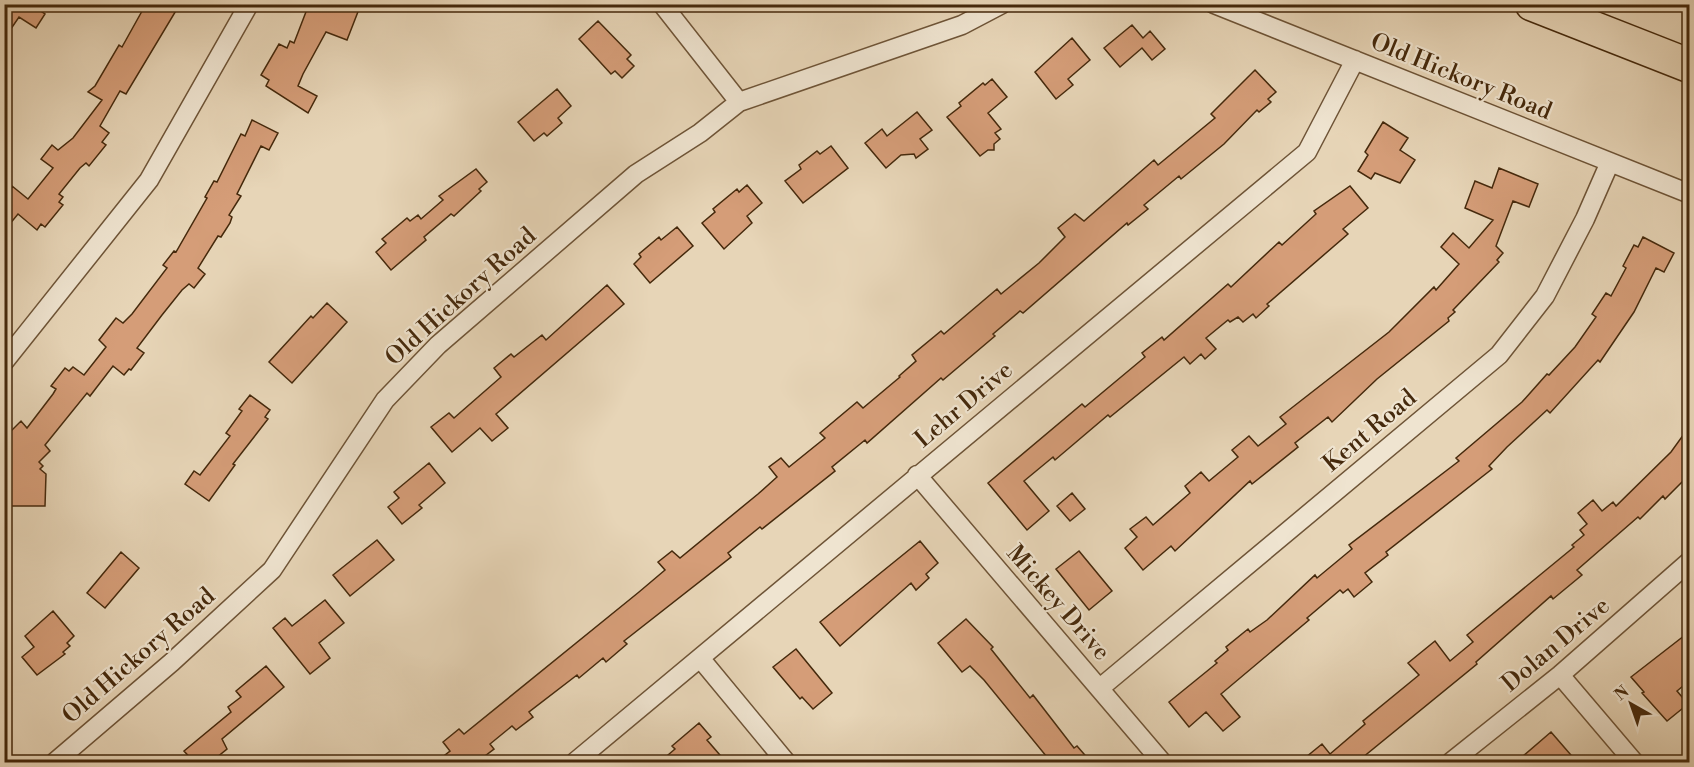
<svg xmlns="http://www.w3.org/2000/svg" width="1694" height="767" font-family="'Libre Bodoni',serif">
	<style>
		.building { fill: #d59d78; stroke: #45290c; stroke-width: 1.5 }
		.lines { fill: none; stroke-linecap: round; stroke-linejoin: round }
		.street-casing { stroke: #6e5437; stroke-width: 21 }
		.highway-casing { stroke: #45290c; stroke-width: 36 }
		.street { stroke: #efe4d0; stroke-width: 18 }
		.highway { stroke: #e7d5b7; stroke-width: 33 }
		.labels { text-anchor: middle; dominant-baseline: central; stroke-width: 4.5; stroke-linejoin: round; paint-order: stroke }
		.street-label { font-size: 24px; fill: #45290c; stroke: #efe4d0 }
	</style>
	<rect width="100%" height="100%" fill="#e7d5b7"/>
	<filter id="stains"><feTurbulence type="fractalNoise" baseFrequency=".00333" numOctaves="4"/><feColorMatrix values="0 0 0 0 .2 0 0 0 0 .09 0 0 0 0 .02 0 0 0 .5 -.17"/></filter>
	<radialGradient id="worn" r=".72"><stop offset=".6" stop-color="#630" stop-opacity="0"/><stop offset="1" stop-color="#630" stop-opacity=".3"/></radialGradient>
	<path class="building" d="M 4,4 L 30,4 L 45,14 L 36,28 L 19,17 L 4,39 Z
		M 146,4 L 180,4 L 126,94 L 120,91 L 100,126 L 109,133 L 102,142 L 106,145 L 89,166 L 86,163 L 80,168 L 59,194 L 63,197 L 59,202 L 63,205 L 45,227 L 41,224 L 37,230 L 18,214 L 4,231 L 4,196 L 12,186 L 28,199 L 53,168 L 41,159 L 52,145 L 58,150 L 73,138 L 102,100 L 88,92 L 95,86 L 119,45 L 122,47 Z
		M 309,4 L 361,4 L 347,40 L 326,32 L 303,74 L 298,86 L 317,96 L 308,113 L 266,86 L 269,80 L 261,75 L 279,44 L 287,48 L 290,41 L 294,43 Z
		M 598,21 L 631,55 L 627,59 L 634,66 L 622,78 L 615,71 L 611,74 L 579,39 Z
		M 1132,25 L 1143,38 L 1150,31 L 1165,49 L 1152,60 L 1142,48 L 1120,67 L 1104,48 Z
		M 1072,38 L 1090,60 L 1068,79 L 1073,85 L 1056,99 L 1035,72 Z
		M 1255,70 L 1276,92 L 1268,99 L 1271,102 L 1259,112 L 1257,110 L 1224,144 L 1181,179 L 1179,176 L 1144,205 L 1148,209 L 1128,225 L 1127,223 L 1023,313 L 1020,311 L 993,334 L 995,336 L 943,380 L 941,378 L 867,443 L 865,440 L 832,467 L 835,471 L 762,529 L 760,527 L 728,553 L 731,557 L 624,641 L 627,644 L 606,662 L 603,658 L 579,678 L 577,675 L 529,712 L 533,717 L 516,730 L 512,726 L 490,744 L 494,749 L 477,762 L 436,762 L 450,751 L 443,742 L 459,729 L 464,734 L 639,592 L 665,570 L 658,562 L 672,551 L 680,558 L 758,494 L 777,477 L 769,467 L 781,458 L 789,467 L 825,438 L 820,433 L 857,402 L 863,408 L 900,377 L 899,376 L 916,361 L 912,355 L 941,331 L 944,334 L 997,289 L 1001,294 L 1039,263 L 1065,237 L 1058,228 L 1075,214 L 1084,221 L 1154,160 L 1158,165 L 1215,118 L 1211,114 Z
		M 992,79 L 1007,97 L 988,113 L 1001,129 L 995,133 L 1000,139 L 994,144 L 994,150 L 988,150 L 980,156 L 947,117 L 961,106 L 959,103 L 983,83 L 985,85 Z
		M 557,89 L 571,106 L 558,118 L 562,123 L 547,136 L 544,133 L 534,141 L 518,122 Z
		M 917,112 L 932,130 L 920,139 L 928,149 L 916,158 L 914,154 L 901,155 L 886,168 L 865,143 L 882,129 L 887,136 Z
		M 252,120 L 278,133 L 269,150 L 261,146 L 237,194 L 241,196 L 229,215 L 232,217 L 230,223 L 221,237 L 218,236 L 198,268 L 205,274 L 194,288 L 189,284 L 182,290 L 162,315 L 137,348 L 144,353 L 131,370 L 129,369 L 124,375 L 113,366 L 90,396 L 87,393 L 45,445 L 50,451 L 39,462 L 43,466 L 40,469 L 46,474 L 45,506 L 11,506 L 11,491 L 4,484 L 4,438 L 21,421 L 27,428 L 53,394 L 56,389 L 51,386 L 65,368 L 69,371 L 73,367 L 84,375 L 106,347 L 99,340 L 116,318 L 123,323 L 132,314 L 167,268 L 163,265 L 174,251 L 176,252 L 207,198 L 205,197 L 214,181 L 217,182 L 241,134 L 245,136 Z
		M 1383,122 L 1408,138 L 1400,150 L 1415,160 L 1400,183 L 1375,173 L 1371,179 L 1358,171 L 1368,155 L 1365,152 Z
		M 831,146 L 848,168 L 803,203 L 785,181 L 801,169 L 799,165 L 817,151 L 820,154 Z
		M 1499,168 L 1538,184 L 1529,207 L 1513,201 L 1496,246 L 1503,253 L 1497,260 L 1499,262 L 1453,310 L 1455,312 L 1448,318 L 1449,321 L 1377,379 L 1332,422 L 1328,417 L 1295,443 L 1298,447 L 1252,484 L 1250,481 L 1175,551 L 1171,546 L 1143,570 L 1125,548 L 1137,537 L 1130,529 L 1146,517 L 1153,525 L 1190,493 L 1185,486 L 1201,472 L 1209,481 L 1238,457 L 1232,450 L 1249,436 L 1258,446 L 1286,424 L 1280,417 L 1389,332 L 1434,287 L 1436,290 L 1459,264 L 1441,247 L 1453,233 L 1469,248 L 1493,220 L 1465,208 L 1475,181 L 1492,188 Z
		M 476,169 L 487,182 L 479,189 L 481,191 L 454,216 L 451,214 L 424,237 L 426,240 L 391,270 L 376,252 L 386,243 L 382,239 L 407,218 L 410,221 L 418,215 L 421,219 L 443,200 L 439,196 Z
		M 747,185 L 762,203 L 747,216 L 752,223 L 724,249 L 702,223 L 715,212 L 713,209 L 737,189 L 739,192 Z
		M 1350,186 L 1368,208 L 1343,229 L 1348,234 L 1267,304 L 1269,306 L 1256,318 L 1253,314 L 1243,322 L 1238,317 L 1230,322 L 1228,320 L 1206,338 L 1216,349 L 1205,359 L 1201,354 L 1190,364 L 1184,357 L 1110,417 L 1108,415 L 1055,460 L 1053,457 L 1024,481 L 1049,511 L 1027,530 L 988,483 L 1082,404 L 1085,407 L 1145,357 L 1142,353 L 1162,337 L 1164,340 L 1228,284 L 1231,287 L 1279,242 L 1282,245 L 1316,214 L 1314,211 Z
		M 677,227 L 693,246 L 650,283 L 634,264 L 641,257 L 639,254 L 659,237 L 661,240 Z
		M 1643,237 L 1674,253 L 1664,272 L 1656,268 L 1634,312 L 1600,362 L 1598,360 L 1550,413 L 1547,410 L 1507,447 L 1489,466 L 1492,469 L 1386,552 L 1388,555 L 1365,573 L 1372,582 L 1354,597 L 1348,589 L 1343,593 L 1340,590 L 1307,618 L 1309,620 L 1221,694 L 1240,717 L 1223,731 L 1206,712 L 1189,727 L 1169,702 L 1217,663 L 1215,661 L 1228,650 L 1226,647 L 1248,629 L 1250,632 L 1267,620 L 1315,575 L 1317,578 L 1352,549 L 1349,545 L 1459,461 L 1456,458 L 1522,402 L 1547,374 L 1549,375 L 1575,347 L 1596,317 L 1592,314 L 1606,293 L 1611,296 L 1626,268 L 1623,266 L 1634,245 L 1638,247 Z
		M 607,285 L 624,304 L 496,414 L 508,428 L 492,441 L 480,428 L 452,452 L 431,427 L 449,413 L 454,418 L 501,377 L 494,368 L 511,354 L 514,357 L 542,335 L 546,340 Z
		M 327,303 L 347,322 L 292,383 L 269,362 L 311,316 L 313,318 Z
		M 250,395 L 270,410 L 265,417 L 268,419 L 233,464 L 235,465 L 209,501 L 185,484 L 194,471 L 200,475 L 230,436 L 226,433 L 242,411 L 239,409 Z
		M 1689,427 L 1689,475 L 1665,499 L 1663,496 L 1640,519 L 1638,517 L 1577,570 L 1582,575 L 1553,599 L 1551,596 L 1476,662 L 1477,664 L 1357,762 L 1300,762 L 1322,744 L 1330,754 L 1365,724 L 1363,721 L 1419,675 L 1408,663 L 1435,641 L 1450,661 L 1473,642 L 1467,635 L 1574,547 L 1572,545 L 1584,535 L 1580,530 L 1587,524 L 1578,513 L 1593,500 L 1602,511 L 1613,502 L 1616,506 L 1671,452 Z
		M 429,463 L 445,483 L 419,505 L 422,508 L 402,524 L 388,507 L 399,498 L 394,492 Z
		M 1072,493 L 1085,509 L 1070,521 L 1057,506 Z
		M 377,540 L 394,560 L 350,596 L 333,575 Z
		M 920,541 L 938,563 L 926,574 L 929,578 L 916,590 L 911,583 L 840,646 L 820,622 Z
		M 1079,551 L 1112,591 L 1089,610 L 1056,569 Z
		M 121,552 L 139,568 L 105,608 L 87,593 Z
		M 325,600 L 344,623 L 319,643 L 330,658 L 310,674 L 273,628 L 285,618 L 292,626 Z
		M 53,611 L 74,636 L 67,643 L 70,646 L 63,652 L 65,654 L 37,675 L 22,657 L 34,647 L 25,636 Z
		M 966,619 L 993,647 L 991,649 L 1030,698 L 1033,695 L 1074,748 L 1077,746 L 1091,762 L 1051,762 L 984,680 L 970,666 L 962,672 L 938,643 Z
		M 1689,632 L 1689,681 L 1677,691 L 1688,704 L 1667,721 L 1642,693 L 1644,692 L 1631,677 Z
		M 796,649 L 832,693 L 813,709 L 802,697 L 800,699 L 773,667 Z
		M 266,666 L 284,687 L 222,739 L 227,749 L 211,762 L 194,762 L 184,751 L 231,712 L 228,707 L 241,697 L 236,691 Z
		M 699,723 L 711,737 L 707,740 L 726,762 L 675,762 L 668,755 L 675,749 L 672,746 Z
		M 1551,732 L 1577,762 L 1516,762 Z"/>
	<g class="lines">
		<g class="street-casing">
			<path id="street" d="M 662,4 L 739,102
				M 1214,4 L 1690,194
				M 4,362 L 149,180 L 249,4
				M 917,475 L 1162,762
				M 700,658 L 786,762
				M 1560,675 L 1634,762
				M 1100,688 L 1499,355 L 1545,296 L 1585,219 L 1610,162
				M 55,762 L 172,662 L 272,570 L 385,400 L 438,345 L 636,174 L 700,133 L 739,102 L 962,25 L 1002,4
				M 575,762 L 1307,152 L 1355,60
				M 1451,762 L 1560,675 L 1690,561"/>
		</g>
		<g class="highway-casing">
			<path id="highway" d="M 1532,4 L 1690,66"/>
		</g>
		<use href="#street" class="street"/>
		<use href="#highway" class="highway"/>
	</g>
	<g class="labels">
		<g class="street-label">
			<text transform="translate(1461 77) rotate(22)">Old Hickory Road</text>
			<text transform="translate(461 297) rotate(-42)">Old Hickory Road</text>
			<text transform="translate(964 405) rotate(-40)">Lehr Drive</text>
			<text transform="translate(1370 431) rotate(-40)">Kent Road</text>
			<text transform="translate(1058 603) rotate(49)">Mickey Drive</text>
			<text transform="translate(1556 645) rotate(-40)">Dolan Drive</text>
			<text transform="translate(139 656) rotate(-41)">Old Hickory Road</text>
		</g>
	</g>
	<rect width="1694" height="767" fill="none" stroke="#e7d5b7" stroke-width="24"/>
	<rect x="6" y="6" width="1682" height="755" fill="none" stroke="#45290c" stroke-width="3"/>
	<rect x="12" y="12" width="1670" height="743" fill="none" stroke="#45290c" stroke-width="1.5"/>
	<g transform="translate(1631 704) rotate(320)" stroke="#efe4d0" stroke-width="4.5" paint-order="stroke">
	<path d="M0-4.5L10 22L0 15L-10 22Z" fill="#45290c"/>
	<text y="-9" font-size="16" font-weight="bold" text-anchor="middle" fill="#45290c">N</text>
	</g>
	<rect width="100%" height="100%" filter="url(#stains)"/>
	<rect width="100%" height="100%" fill="url(#worn)"/>
</svg>
